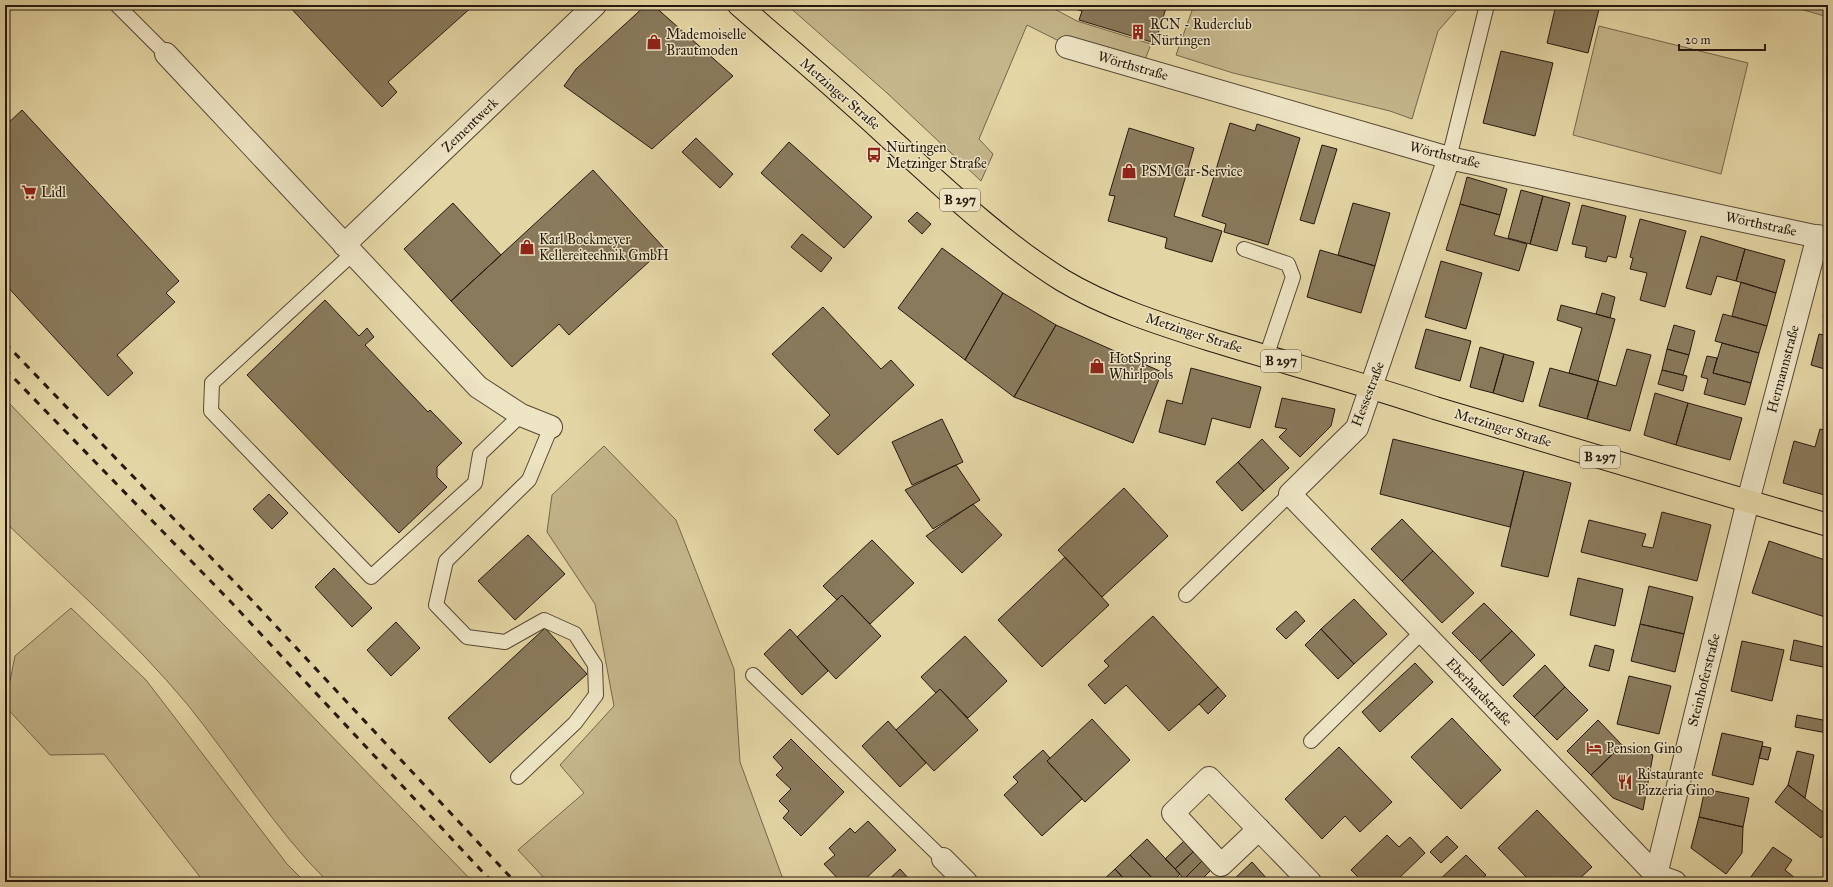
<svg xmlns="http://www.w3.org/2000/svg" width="1833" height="887" font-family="'IM FELL Great Primer',serif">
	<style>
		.green { fill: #c4b58a; stroke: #75664c }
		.building { fill: #897a5c; stroke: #26180e }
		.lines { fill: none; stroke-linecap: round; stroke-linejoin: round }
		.service-casing { stroke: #564734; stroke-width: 16 }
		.minor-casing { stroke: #564734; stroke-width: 24 }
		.primary-casing { stroke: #26180e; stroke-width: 24 }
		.service { stroke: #ede4c4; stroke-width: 14 }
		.minor { stroke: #ede4c4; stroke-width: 22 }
		.primary { stroke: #e4d5a4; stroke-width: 22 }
		.rail { stroke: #26180e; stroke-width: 3; stroke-dasharray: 7 7; stroke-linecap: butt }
		.labels { text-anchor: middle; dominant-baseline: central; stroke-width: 3; stroke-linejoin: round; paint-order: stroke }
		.shield { fill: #ede4c4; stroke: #625545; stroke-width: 1 }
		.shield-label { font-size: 13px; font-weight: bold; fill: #26180e }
		.poi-label { font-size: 14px; fill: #26180e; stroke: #ede4c4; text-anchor: start }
		.street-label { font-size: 14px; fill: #26180e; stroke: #ede4c4 }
	</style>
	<rect width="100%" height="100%" fill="#e4d5a4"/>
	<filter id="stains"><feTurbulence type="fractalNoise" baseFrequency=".005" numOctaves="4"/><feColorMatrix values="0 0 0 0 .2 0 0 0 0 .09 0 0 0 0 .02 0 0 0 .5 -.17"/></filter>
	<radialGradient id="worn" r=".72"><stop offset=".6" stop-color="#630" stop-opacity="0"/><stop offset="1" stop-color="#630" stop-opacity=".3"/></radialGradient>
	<path class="green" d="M 787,5 L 1047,5 L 1077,21 L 1151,44 L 1143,65 L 1065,44 L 1027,25 L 979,139 L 993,154 L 981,181 L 887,93 Z
		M 1194,5 L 1461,5 L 1438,31 L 1412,119 L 1390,111 L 1233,73 L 1176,55 Z
		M 1786,5 L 1828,5 L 1828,17 Z
		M 1599,26 L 1748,63 L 1721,174 L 1573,135 Z
		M 5,399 L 39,434 L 473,882 L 328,882 C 274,829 235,763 187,704 C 132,638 67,581 5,522 Z
		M 604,446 L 676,520 L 734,669 L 740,762 L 784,882 L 548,882 L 518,850 L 584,793 L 560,765 L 614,706 L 595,604 L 547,532 L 552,495 Z
		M 71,608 L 146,680 L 287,864 L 305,882 L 204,882 L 104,754 L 50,755 L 5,706 L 15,656 Z"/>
	<path class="building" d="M 288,5 L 474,5 L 388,82 L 397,92 L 382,107 Z
		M 646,5 L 653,5 L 733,76 L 652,149 L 564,86 L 576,69 Z
		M 1061,5 L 1167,5 L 1155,43 L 1079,20 L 1082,11 Z
		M 1556,5 L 1600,5 L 1588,53 L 1547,43 Z
		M 1501,51 L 1553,63 L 1535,136 L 1483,123 Z
		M 22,110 L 179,281 L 166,293 L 175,302 L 117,355 L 133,373 L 108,396 L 5,284 L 5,126 Z
		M 1230,123 L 1255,131 L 1257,124 L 1300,138 L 1268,245 L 1224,232 L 1226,224 L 1202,216 Z
		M 1129,128 L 1194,148 L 1174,216 L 1222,231 L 1212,262 L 1165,248 L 1167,238 L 1108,221 L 1115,196 L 1109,195 Z
		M 696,138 L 733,174 L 720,188 L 682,152 Z
		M 789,142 L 872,217 L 844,248 L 761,173 Z
		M 1322,145 L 1337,149 L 1314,224 L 1300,220 Z
		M 593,170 L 664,248 L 569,335 L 559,324 L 512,367 L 451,301 Z
		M 1467,177 L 1507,189 L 1500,215 L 1460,204 Z
		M 1521,190 L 1543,196 L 1530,244 L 1508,238 Z
		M 1543,196 L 1570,203 L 1557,251 L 1530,244 Z
		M 453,203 L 501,255 L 451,301 L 404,249 Z
		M 1353,203 L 1390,213 L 1375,266 L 1338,255 Z
		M 1460,204 L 1500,215 L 1494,235 L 1527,244 L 1519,271 L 1446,250 Z
		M 1582,205 L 1626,216 L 1616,258 L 1608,256 L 1606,262 L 1585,257 L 1587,247 L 1572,244 Z
		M 917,212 L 931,224 L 922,234 L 908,221 Z
		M 1640,219 L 1686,231 L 1665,307 L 1640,300 L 1647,273 L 1630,269 L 1633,258 L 1630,257 Z
		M 802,234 L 832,258 L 821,272 L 791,247 Z
		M 1701,236 L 1745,249 L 1736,281 L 1717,276 L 1711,295 L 1686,288 Z
		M 942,248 L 1003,293 L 965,360 L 898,308 Z
		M 1745,249 L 1785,260 L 1776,293 L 1736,281 Z
		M 1320,250 L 1375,266 L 1361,313 L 1307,297 Z
		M 1441,261 L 1482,273 L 1466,329 L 1425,317 Z
		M 1741,282 L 1776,293 L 1767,326 L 1732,316 Z
		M 1003,293 L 1056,325 L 1014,397 L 965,360 Z
		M 1602,293 L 1615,297 L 1610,318 L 1596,314 Z
		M 1828,297 L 1828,318 L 1823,317 Z
		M 325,300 L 359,336 L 367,328 L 374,337 L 365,345 L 428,412 L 430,410 L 462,443 L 437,467 L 437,477 L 447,487 L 399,533 L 247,375 Z
		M 1561,305 L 1615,319 L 1598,381 L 1569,373 L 1582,328 L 1557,320 Z
		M 823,307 L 881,369 L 891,360 L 914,385 L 838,455 L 814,430 L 830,415 L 772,354 Z
		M 1723,314 L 1767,326 L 1759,353 L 1715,341 Z
		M 1056,325 L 1162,372 L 1133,443 L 1014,397 Z
		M 1674,325 L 1695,331 L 1689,355 L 1667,349 Z
		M 1426,329 L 1471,341 L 1460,381 L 1415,368 Z
		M 1819,334 L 1828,336 L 1828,370 L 1811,365 Z
		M 1722,343 L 1759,353 L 1751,383 L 1713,373 Z
		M 1480,347 L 1504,354 L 1493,393 L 1470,387 Z
		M 1627,349 L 1651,355 L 1630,431 L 1587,419 L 1598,381 L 1616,386 Z
		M 1667,349 L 1689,355 L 1683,375 L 1662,370 Z
		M 1504,354 L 1534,362 L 1523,402 L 1493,393 Z
		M 1707,356 L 1717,358 L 1713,373 L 1751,383 L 1745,405 L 1704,394 L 1708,379 L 1701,377 Z
		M 1191,368 L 1261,387 L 1250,428 L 1212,418 L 1205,445 L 1159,432 L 1167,400 L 1182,404 Z
		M 1550,368 L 1598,381 L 1587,419 L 1539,406 Z
		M 1662,370 L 1687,376 L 1683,391 L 1658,384 Z
		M 1655,393 L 1688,403 L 1676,445 L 1644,435 Z
		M 1282,398 L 1335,409 L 1331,426 L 1300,457 L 1279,437 L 1287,429 L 1275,427 Z
		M 1688,403 L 1742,418 L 1730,460 L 1676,445 Z
		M 942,419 L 963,462 L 912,485 L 892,442 Z
		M 1820,429 L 1828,431 L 1828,496 L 1783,483 L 1794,441 L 1815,447 Z
		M 1262,439 L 1289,468 L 1264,491 L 1238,462 Z
		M 1393,439 L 1524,471 L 1510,527 L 1380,494 Z
		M 1238,462 L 1264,491 L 1242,511 L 1216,482 Z
		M 956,465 L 980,500 L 933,529 L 905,490 Z
		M 1524,471 L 1571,483 L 1548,577 L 1501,566 Z
		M 1124,488 L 1168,536 L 1102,597 L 1058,550 Z
		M 269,494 L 288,513 L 272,529 L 253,509 Z
		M 973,504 L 1002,535 L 962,573 L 926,536 Z
		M 1662,512 L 1711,525 L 1697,581 L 1581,552 L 1589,520 L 1646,534 L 1642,546 L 1653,548 Z
		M 1402,519 L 1433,551 L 1402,581 L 1371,549 Z
		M 528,535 L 565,574 L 515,620 L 478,581 Z
		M 872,540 L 914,583 L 870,624 L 842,595 L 837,600 L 823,586 Z
		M 1769,541 L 1828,561 L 1828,618 L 1752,593 Z
		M 1433,551 L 1474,593 L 1442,623 L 1402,581 Z
		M 1065,557 L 1109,605 L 1042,667 L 998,620 Z
		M 334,568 L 372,608 L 352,627 L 315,587 Z
		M 1578,578 L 1623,589 L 1615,626 L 1570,615 Z
		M 1649,586 L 1693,597 L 1684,634 L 1640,624 Z
		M 842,595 L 881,636 L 836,679 L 797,637 Z
		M 1354,599 L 1387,634 L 1354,664 L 1321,629 Z
		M 1484,603 L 1512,631 L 1480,661 L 1452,633 Z
		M 1296,611 L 1305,621 L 1286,639 L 1276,629 Z
		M 1153,616 L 1218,687 L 1169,731 L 1126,685 L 1105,704 L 1088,685 L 1109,666 L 1104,661 Z
		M 396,622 L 420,648 L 391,676 L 367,650 Z
		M 1640,624 L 1684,634 L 1675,672 L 1631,661 Z
		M 545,628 L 587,674 L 490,763 L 448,718 Z
		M 790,629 L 828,671 L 802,695 L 764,654 Z
		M 1321,629 L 1354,664 L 1338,679 L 1305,645 Z
		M 1512,631 L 1535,655 L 1503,686 L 1480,661 Z
		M 965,636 L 1007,681 L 968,718 L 940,689 L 936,693 L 921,677 Z
		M 1794,640 L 1828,648 L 1828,668 L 1790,660 Z
		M 1742,641 L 1784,650 L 1772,701 L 1731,691 Z
		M 1595,645 L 1614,650 L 1609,671 L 1589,666 Z
		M 1415,663 L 1433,682 L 1380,732 L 1362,712 Z
		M 1545,665 L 1565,687 L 1534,717 L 1513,696 Z
		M 1629,676 L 1671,686 L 1659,734 L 1617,724 Z
		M 1218,687 L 1226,696 L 1208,714 L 1199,704 Z
		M 1565,687 L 1588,710 L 1557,740 L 1534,717 Z
		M 940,689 L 978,730 L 934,771 L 896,730 Z
		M 1797,715 L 1828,721 L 1827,733 L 1795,727 Z
		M 1452,718 L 1501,770 L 1461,809 L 1411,757 Z
		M 1092,719 L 1130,760 L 1085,802 L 1047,761 Z
		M 1598,720 L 1622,745 L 1591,775 L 1567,751 Z
		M 888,721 L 926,763 L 900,787 L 862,746 Z
		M 1722,733 L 1763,742 L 1753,785 L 1712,775 Z
		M 791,739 L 844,792 L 801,836 L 783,818 L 789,811 L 779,801 L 791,789 L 776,775 L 783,768 L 773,757 Z
		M 1622,745 L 1653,755 L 1643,810 L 1613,798 L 1591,775 Z
		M 1762,746 L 1771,748 L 1768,760 L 1759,758 Z
		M 1339,747 L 1392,802 L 1360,832 L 1345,816 L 1322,839 L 1285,799 Z
		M 1043,750 L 1050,758 L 1047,761 L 1082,799 L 1042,836 L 1004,795 L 1018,782 L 1013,777 Z
		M 1797,751 L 1814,755 L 1805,798 L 1788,785 Z
		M 1788,785 L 1828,816 L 1828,829 L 1821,838 L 1775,802 Z
		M 1705,789 L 1749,798 L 1743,827 L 1699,817 Z
		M 1537,810 L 1592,867 L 1576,882 L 1531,882 L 1498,848 Z
		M 1699,817 L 1743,827 L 1742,853 L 1726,874 L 1691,848 Z
		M 868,821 L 896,850 L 862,882 L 841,882 L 824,864 L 835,855 L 829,848 L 850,828 L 855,833 Z
		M 1387,835 L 1399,847 L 1410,837 L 1425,853 L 1395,882 L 1363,882 L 1351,870 Z
		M 1447,836 L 1458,847 L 1441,863 L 1430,852 Z
		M 1147,839 L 1180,874 L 1172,882 L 1156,882 L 1130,855 Z
		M 1184,841 L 1193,852 L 1175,869 L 1165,859 Z
		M 1773,847 L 1792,860 L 1785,870 L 1795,878 L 1792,882 L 1747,882 Z
		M 1193,852 L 1202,861 L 1184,879 L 1175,869 Z
		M 1130,855 L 1156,882 L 1127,882 L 1115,869 Z
		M 1466,855 L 1486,875 L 1478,882 L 1437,882 Z
		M 1202,861 L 1211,870 L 1199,882 L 1187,882 L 1184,879 Z
		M 1252,862 L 1268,880 L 1265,882 L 1231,882 Z
		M 900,869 L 910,880 L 908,882 L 886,882 Z
		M 1115,869 L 1127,882 L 1101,882 Z
		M 1795,878 L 1801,882 L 1792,882 Z"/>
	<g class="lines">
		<g class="service-casing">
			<path id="service" d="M 117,5 L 166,54
				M 1449,158 L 1487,5
				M 1244,249 L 1288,264 L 1293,277 L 1266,357
				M 352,254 L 212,383 L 211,411 L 371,577 L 475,483 L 480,454 L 521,415
				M 1186,595 L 1290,494
				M 753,675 L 943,859
				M 1311,741 L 1422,632
				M 518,777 L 575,723 L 596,695 L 595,665 L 575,634 L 544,620 L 505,642 L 467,637 L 436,605 L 446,561 L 529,480 L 551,427"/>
		</g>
		<g class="minor-casing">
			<path id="minor" d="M 1067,47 L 1449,158 L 1828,239
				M 166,54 L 478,387 L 521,415 L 551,427
				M 1449,158 L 1357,428 L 1290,494 L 1656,875 L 1675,882
				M 344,245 L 595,5
				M 1259,829 L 1221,865 L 1173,813 L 1209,778 L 1310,882
				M 943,859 L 966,882
				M 1658,882 L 1656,875 L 1748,501 L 1818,236"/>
		</g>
		<g class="primary-casing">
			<path id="primary" d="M 739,5 C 788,48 837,89 884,133 C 940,184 998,240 1062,280 C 1107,307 1160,324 1211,340 C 1286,363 1361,383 1435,408 L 1828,525"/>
		</g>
		<use href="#service" class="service"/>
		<use href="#minor" class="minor"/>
		<use href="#primary" class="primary"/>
		<path class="rail" d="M 5,343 L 246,594 L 515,882
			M 5,369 L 231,602 L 492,882"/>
	</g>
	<defs>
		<g id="building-bare" transform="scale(1.2)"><path d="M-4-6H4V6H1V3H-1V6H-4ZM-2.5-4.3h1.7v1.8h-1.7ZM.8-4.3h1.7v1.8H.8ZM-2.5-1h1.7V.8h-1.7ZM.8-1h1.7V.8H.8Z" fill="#8f2418" stroke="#ede4c4" stroke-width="2.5" paint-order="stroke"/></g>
		<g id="shop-bare" transform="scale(1.2)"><path d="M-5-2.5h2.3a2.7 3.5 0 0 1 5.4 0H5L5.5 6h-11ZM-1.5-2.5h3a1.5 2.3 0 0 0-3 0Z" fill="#8f2418" stroke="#ede4c4" stroke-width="2.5" paint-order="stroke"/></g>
		<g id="bus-bare" transform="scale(1.2)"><path d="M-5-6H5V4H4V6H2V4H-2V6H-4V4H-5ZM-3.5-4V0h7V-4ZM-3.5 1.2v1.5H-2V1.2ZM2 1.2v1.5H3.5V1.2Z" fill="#8f2418" stroke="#ede4c4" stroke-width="2.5" paint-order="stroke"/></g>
		<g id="supermarket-bare" transform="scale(1.2)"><path d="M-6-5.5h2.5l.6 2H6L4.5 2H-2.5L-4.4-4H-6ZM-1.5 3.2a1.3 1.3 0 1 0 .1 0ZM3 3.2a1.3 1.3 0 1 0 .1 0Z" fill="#8f2418" stroke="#ede4c4" stroke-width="2.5" paint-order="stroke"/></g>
		<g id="hotel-bare" transform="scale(1.2)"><path d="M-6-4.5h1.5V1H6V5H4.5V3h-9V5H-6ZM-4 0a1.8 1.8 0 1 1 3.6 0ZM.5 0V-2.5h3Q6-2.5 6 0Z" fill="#8f2418" stroke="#ede4c4" stroke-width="2.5" paint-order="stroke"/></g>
		<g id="restaurant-bare" transform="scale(1.2)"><path d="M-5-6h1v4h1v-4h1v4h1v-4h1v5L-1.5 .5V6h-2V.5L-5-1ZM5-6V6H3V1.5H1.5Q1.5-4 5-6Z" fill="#8f2418" stroke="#ede4c4" stroke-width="2.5" paint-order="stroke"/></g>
	</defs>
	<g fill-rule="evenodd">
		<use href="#building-bare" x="1138" y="32"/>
		<use href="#shop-bare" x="654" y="42"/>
		<use href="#bus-bare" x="874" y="155"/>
		<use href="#shop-bare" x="1129" y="171"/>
		<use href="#supermarket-bare" x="29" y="192"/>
		<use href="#shop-bare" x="527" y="247"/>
		<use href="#shop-bare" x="1097" y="366"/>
		<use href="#hotel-bare" x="1594" y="748"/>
		<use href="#restaurant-bare" x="1625" y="782"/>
	</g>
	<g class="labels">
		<g class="shield">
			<rect x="940" y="189" width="40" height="22" rx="3"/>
			<rect x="1261" y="350" width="40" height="22" rx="3"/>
			<rect x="1580" y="446" width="40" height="22" rx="3"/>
		</g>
		<g class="shield-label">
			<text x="960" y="200">B 297</text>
			<text x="1281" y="361">B 297</text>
			<text x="1600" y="457">B 297</text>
		</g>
		<g class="poi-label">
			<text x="1150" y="24">RCN - Ruderclub<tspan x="1150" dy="16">Nürtingen</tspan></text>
			<text x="666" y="34">Mademoiselle<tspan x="666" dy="16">Brautmoden</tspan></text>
			<text x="886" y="147">Nürtingen<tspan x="886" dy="16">Metzinger Straße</tspan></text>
			<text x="1141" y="171">PSM Car-Service</text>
			<text x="41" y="192">Lidl</text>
			<text x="539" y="239">Karl Bockmeyer<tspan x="539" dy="16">Kellereitechnik GmbH</tspan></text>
			<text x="1109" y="358">HotSpring<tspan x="1109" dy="16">Whirlpools</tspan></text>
			<text x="1606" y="748">Pension Gino</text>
			<text x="1637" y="774">Ristaurante<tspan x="1637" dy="16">Pizzeria Gino</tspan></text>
		</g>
		<g class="street-label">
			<text transform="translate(1133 66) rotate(16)">Wörthstraße</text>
			<text transform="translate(840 94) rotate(41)">Metzinger Straße</text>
			<text transform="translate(470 125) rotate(-44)">Zementwerk</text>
			<text transform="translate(1445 155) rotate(14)">Wörthstraße</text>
			<text transform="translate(1761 224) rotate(12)">Wörthstraße</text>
			<text transform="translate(1194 333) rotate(18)">Metzinger Straße</text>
			<text transform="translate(1783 369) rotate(-75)">Hermannstraße</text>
			<text transform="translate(1368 394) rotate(-69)">Hessestraße</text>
			<text transform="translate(1503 428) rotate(17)">Metzinger Straße</text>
			<text transform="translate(1704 680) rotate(-76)">Steinhoferstraße</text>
			<text transform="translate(1479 692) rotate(46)">Eberhardstraße</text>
		</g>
	</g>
	<rect width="1833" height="887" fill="none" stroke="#e4d5a4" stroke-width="20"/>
	<rect x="6" y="6" width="1821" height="875" fill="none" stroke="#26180e" stroke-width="2"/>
	<rect x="10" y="10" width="1813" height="867" fill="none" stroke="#26180e"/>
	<path d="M1679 44v6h86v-6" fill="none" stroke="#26180e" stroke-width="2"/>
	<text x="1685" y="44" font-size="12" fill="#26180e" stroke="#ede4c4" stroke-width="3" paint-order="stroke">20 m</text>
	<rect width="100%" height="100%" filter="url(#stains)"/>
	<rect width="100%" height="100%" fill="url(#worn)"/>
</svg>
